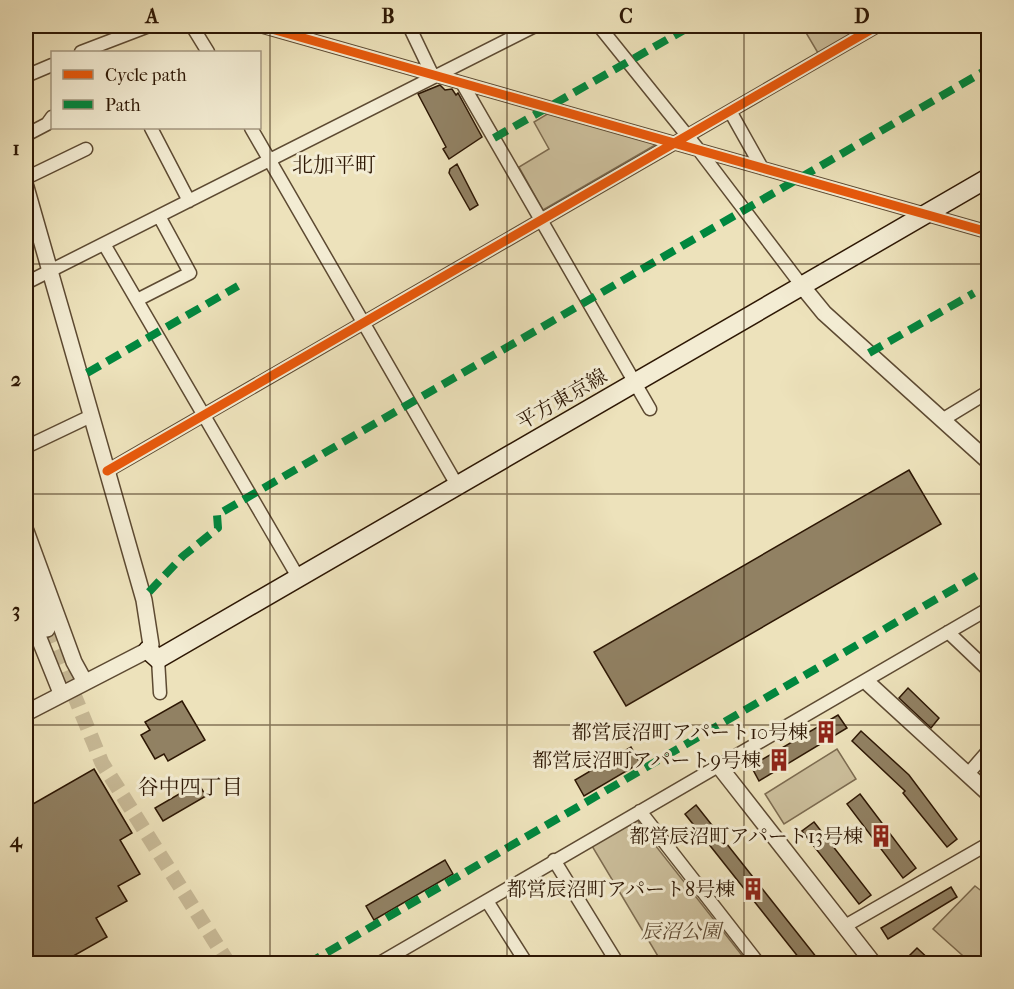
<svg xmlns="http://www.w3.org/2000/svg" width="1014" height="989" font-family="'IM FELL French Canon','Noto Serif JP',serif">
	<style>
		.green { fill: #ccbf9c; stroke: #7c6b50; stroke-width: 1.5 }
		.building { fill: #918163; stroke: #2d1704; stroke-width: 1.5 }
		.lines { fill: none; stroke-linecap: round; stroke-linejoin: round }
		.tertiary-tunnel { stroke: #c7b996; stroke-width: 15; stroke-dasharray: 15 8; stroke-linecap: butt }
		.minor-casing { stroke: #5d4a32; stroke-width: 15 }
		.tertiary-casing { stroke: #5d4a32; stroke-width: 18 }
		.secondary-casing { stroke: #2d1704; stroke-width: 21 }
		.minor { stroke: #f3ecd3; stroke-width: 12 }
		.tertiary { stroke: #f3ecd3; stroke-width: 15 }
		.secondary { stroke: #f3ecd3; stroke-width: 18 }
		.quiet { stroke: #00873e; stroke-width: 8; stroke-dasharray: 15 8; stroke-linecap: butt }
		.cycleway-casing { stroke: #f3ecd3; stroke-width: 13 }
		.cycleway { stroke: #e8590c; stroke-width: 9 }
		.grid { fill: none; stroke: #2d1704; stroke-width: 1.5; stroke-opacity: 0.55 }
		.labels { text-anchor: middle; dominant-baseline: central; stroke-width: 6; stroke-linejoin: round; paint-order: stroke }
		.street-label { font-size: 20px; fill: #2d1704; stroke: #f3ecd3 }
		.poi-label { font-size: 20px; fill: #2d1704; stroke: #f3ecd3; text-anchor: end }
		.park-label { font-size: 20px; font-style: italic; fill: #5d4932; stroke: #f3ecd3 }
		.neighbourhood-label { font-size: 21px; fill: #2d1704; stroke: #f3ecd3 }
		.neatline { fill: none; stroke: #2d1704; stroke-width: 2 }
		.grid-label { font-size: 20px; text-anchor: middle; font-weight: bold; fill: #2d1704 }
	</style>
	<rect width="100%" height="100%" fill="#ede2bb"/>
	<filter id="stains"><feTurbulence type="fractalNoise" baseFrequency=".00333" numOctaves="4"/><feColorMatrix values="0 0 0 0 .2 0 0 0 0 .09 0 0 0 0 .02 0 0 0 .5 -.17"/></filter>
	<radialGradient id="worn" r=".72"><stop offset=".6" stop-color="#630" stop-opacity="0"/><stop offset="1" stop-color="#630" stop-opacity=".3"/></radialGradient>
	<path class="green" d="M 802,26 L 867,26 L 818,53 Z
		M 549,113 L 657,144 L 543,210 L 519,167 L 549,149 L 534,122 Z
		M 837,749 L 856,779 L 784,824 L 765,794 Z
		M 638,819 L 640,826 L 748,963 L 662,963 L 592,846 Z
		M 975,886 L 988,896 L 988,963 L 971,963 L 933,929 Z"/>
	<path class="building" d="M 440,85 L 445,90 L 452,89 L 456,95 L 458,93 L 482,137 L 449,159 L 443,149 L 446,147 L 418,94 Z
		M 457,164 L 478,205 L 470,210 L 449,173 L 450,169 Z
		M 909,470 L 941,524 L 626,706 L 594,652 Z
		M 908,688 L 939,718 L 931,728 L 899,698 Z
		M 182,701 L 205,740 L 168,761 L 164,754 L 155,759 L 141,735 L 150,730 L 145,722 Z
		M 838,715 L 847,728 L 759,781 L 751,766 Z
		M 861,731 L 909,775 L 957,839 L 947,847 L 903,793 L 905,791 L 852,741 Z
		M 631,747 L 640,763 L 584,796 L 575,780 Z
		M 94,769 L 132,833 L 120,840 L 140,874 L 118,886 L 127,901 L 96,918 L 107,937 L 61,963 L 26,963 L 26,808 Z
		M 198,783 L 206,796 L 163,821 L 155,808 Z
		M 860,794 L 916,868 L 903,878 L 847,804 Z
		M 696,805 L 821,963 L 803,963 L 685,814 Z
		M 814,822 L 871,895 L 859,904 L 802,831 Z
		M 445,860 L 453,874 L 374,920 L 366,906 Z
		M 951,887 L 957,897 L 888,939 L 881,928 Z
		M 917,948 L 933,963 L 902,963 Z"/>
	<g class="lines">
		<path class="tertiary-tunnel" d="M 47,629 L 102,763 L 229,964"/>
		<g class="minor-casing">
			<path id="minor" d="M 192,26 L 208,52
				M 261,26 L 988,232
				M 409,26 L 432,74
				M 599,26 L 698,149 L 802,286
				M 81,52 L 149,26
				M 26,76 L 52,65
				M 462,83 L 650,409
				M 730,111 L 762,168
				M 151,128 L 189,201
				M 251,128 L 457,485
				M 26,135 L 47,124 L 52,117
				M 26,178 L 86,149
				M 104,244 L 298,577
				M 26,283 L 535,26
				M 137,300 L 190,273 L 159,216
				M 942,420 L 988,392
				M 26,447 L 91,416
				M 107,471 L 877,26
				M 948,632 L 988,670
				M 158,659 L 160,693
				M 968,774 L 988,751
				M 640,811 L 759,964
				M 554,860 L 618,964
				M 487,901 L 527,964
				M 845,926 L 988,844
				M 378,964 L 988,609"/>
		</g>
		<g class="tertiary-casing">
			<path id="tertiary" d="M 26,187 L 144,600 L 151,645 L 148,650 L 26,713
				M 802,286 L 824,313 L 988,461
				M 26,531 L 74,662 L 85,682
				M 26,571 L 47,629
				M 26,606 L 61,693
				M 869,684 L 988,793
				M 722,770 L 874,964"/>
		</g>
		<g class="secondary-casing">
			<path id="secondary" d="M 148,650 L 158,659 L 988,178"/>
		</g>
		<use href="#minor" class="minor"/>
		<use href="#tertiary" class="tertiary"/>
		<use href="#secondary" class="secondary"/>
		<path class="quiet" d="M 494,138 L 691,26
			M 869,353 L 974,293
			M 87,373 L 238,286
			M 149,592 L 183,556 L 218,528 L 217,515 L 988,69
			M 307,964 L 988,569"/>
		<g class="cycleway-casing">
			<path id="cycleway" d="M 261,26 L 988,232
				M 107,471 L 877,26"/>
		</g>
		<use href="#cycleway" class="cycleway"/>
	</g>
	<path class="grid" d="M 270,26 L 270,964M 507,26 L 507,964M 744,26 L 744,964M 26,264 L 988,264M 26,494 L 988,494M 26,725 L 988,725"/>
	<defs>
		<g id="building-bare" transform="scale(1.8)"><path d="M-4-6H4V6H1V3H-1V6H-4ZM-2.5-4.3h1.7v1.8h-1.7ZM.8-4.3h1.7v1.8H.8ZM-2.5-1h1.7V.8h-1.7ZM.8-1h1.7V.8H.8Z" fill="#8f2418" stroke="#f3ecd3" stroke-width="2.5" paint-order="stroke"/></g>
	</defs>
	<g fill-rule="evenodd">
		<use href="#building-bare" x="826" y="732"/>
		<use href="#building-bare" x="779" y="760"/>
		<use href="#building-bare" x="881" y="836"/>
		<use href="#building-bare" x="753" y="889"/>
	</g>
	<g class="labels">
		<g class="street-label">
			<text transform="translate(562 399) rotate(-30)">平方東京線</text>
		</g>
		<g class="poi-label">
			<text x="808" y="732">都営辰沼町アパート10号棟</text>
			<text x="761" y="760">都営辰沼町アパート9号棟</text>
			<text x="863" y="836">都営辰沼町アパート13号棟</text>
			<text x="735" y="889">都営辰沼町アパート8号棟</text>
		</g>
		<g class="park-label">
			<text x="681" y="931">辰沼公園</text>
		</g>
		<g class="neighbourhood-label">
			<text x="334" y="165">北加平町</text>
			<text x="190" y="787">谷中四丁目</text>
		</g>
	</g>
	<rect width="1014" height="989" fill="none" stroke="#ede2bb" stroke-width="66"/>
	<rect x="51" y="51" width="210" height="78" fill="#f3ecd3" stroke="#a49780" stroke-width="1.5"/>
	<rect x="63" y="70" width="30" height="9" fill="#e8590c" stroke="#a49780" stroke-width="1.5"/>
	<text x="105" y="81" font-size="18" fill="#2d1704">Cycle path</text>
	<rect x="63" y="100" width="30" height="9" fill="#00873e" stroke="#a49780" stroke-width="1.5"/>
	<text x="105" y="111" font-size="18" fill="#2d1704">Path</text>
	<rect x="33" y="33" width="948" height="923" class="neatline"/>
	<g class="grid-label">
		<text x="152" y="23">A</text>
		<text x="388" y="23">B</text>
		<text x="626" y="23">C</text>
		<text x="862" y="23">D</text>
		<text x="16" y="155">1</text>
		<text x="16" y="386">2</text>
		<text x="16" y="617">3</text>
		<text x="16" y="847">4</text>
	</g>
	<rect width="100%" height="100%" filter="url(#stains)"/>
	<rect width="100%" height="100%" fill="url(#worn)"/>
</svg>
